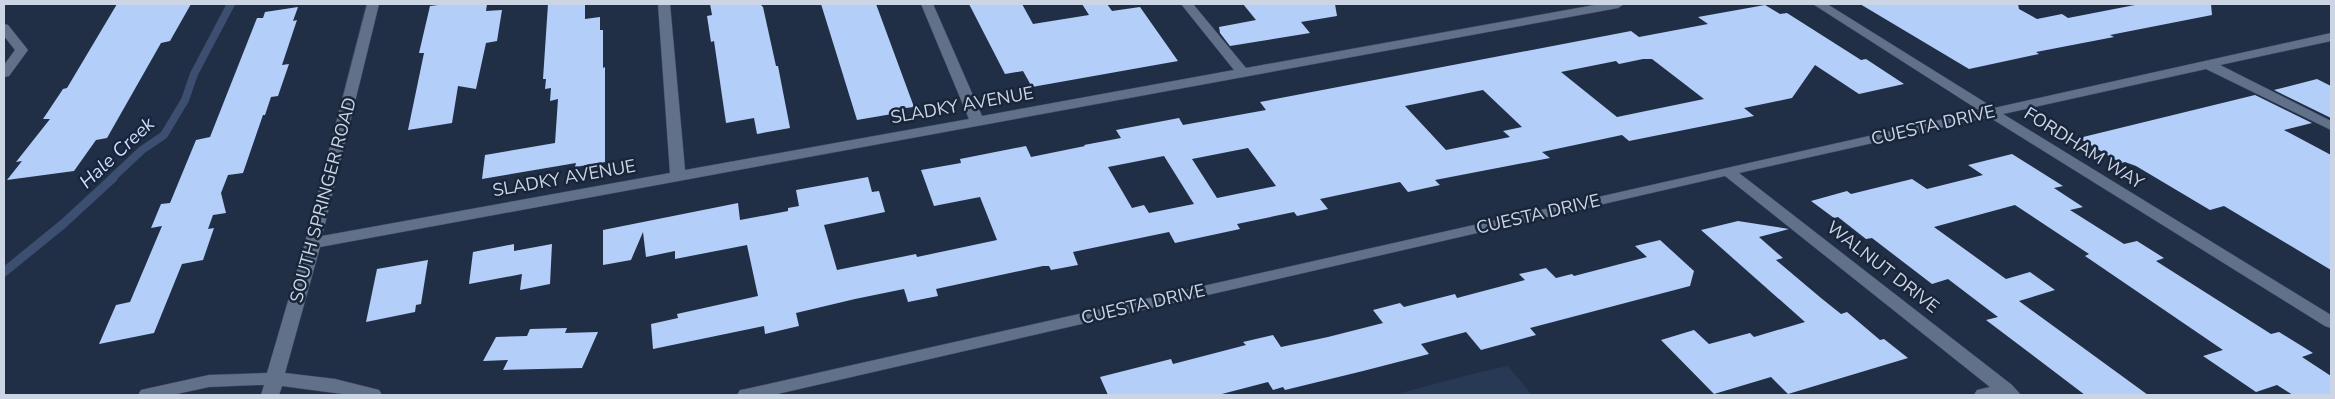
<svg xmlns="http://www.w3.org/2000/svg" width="2335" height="399" font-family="'Nunito Sans',sans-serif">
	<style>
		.built { fill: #273955 }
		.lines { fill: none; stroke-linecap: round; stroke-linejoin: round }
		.stream-far1 { stroke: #3d4f70; stroke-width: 8 }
		.stream { stroke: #3d4f70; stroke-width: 9 }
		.building { fill: #b3cef9; fill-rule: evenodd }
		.minor-casing { stroke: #404c5f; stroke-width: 1 }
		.minor { fill: #61718a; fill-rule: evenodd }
		.labels { text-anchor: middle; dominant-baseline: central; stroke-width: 5; stroke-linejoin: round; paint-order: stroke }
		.street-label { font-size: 18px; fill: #ccd5e3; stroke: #18253b }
		.water-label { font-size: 19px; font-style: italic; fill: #ccdffd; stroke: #18253b }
	</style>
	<rect width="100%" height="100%" fill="#212f46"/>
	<path class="built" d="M 1508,366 L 1532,395 L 1393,395 L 1476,373 Z"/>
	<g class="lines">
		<path class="stream-far1" d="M 111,179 L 142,150 L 164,135 L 185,100 L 194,74 L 231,4"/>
		<path class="stream" d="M 4,272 L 63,224 L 113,178"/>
	</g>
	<path class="building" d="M 117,4 L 191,4 L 170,41 L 161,43 L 107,138 L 96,140 L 74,171 L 7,180 L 22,161 L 16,162 L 50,119 L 43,119 L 63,89 L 67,88 Z
		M 446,4 L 487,4 L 486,11 L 502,10 L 497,41 L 486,43 L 476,89 L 458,86 L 452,123 L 408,130 L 424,53 L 419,53 L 430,6 Z
		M 548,4 L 585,4 L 585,19 L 600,17 L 600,30 L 603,30 L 603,68 L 605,67 L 605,162 L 575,167 L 576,163 L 482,179 L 485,155 L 555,143 L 558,99 L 550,101 L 551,88 L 545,89 L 546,79 L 543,79 Z
		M 710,4 L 760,4 L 763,7 L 776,66 L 778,66 L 790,128 L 757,134 L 754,118 L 726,123 L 714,41 L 711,42 L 707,16 L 712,15 Z
		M 821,4 L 876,4 L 914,107 L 897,109 L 898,113 L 857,120 Z
		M 969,4 L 1022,4 L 1033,24 L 1089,15 L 1082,4 L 1107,4 L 1112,11 L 1140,7 L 1178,61 L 1032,87 L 1023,71 L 1005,74 Z
		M 1243,4 L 1335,4 L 1337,16 L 1301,22 L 1310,33 L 1230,46 L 1220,33 L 1219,27 L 1256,20 Z
		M 1860,4 L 2018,4 L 2019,9 L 2037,19 L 2062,14 L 2068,18 L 2140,4 L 2211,4 L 2212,15 L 2110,35 L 2114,37 L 2036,52 L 2039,54 L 1969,69 Z
		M 1765,5 L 1780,14 L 1787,13 L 1861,60 L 1866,59 L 1904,84 L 1859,94 L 1815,65 L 1792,98 L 1744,108 L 1754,116 L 1629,141 L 1622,135 L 1542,152 L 1550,158 L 1435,180 L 1440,185 L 1408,192 L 1400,182 L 1320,199 L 1328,209 L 1297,216 L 1294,212 L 1237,224 L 1240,229 L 1175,243 L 1169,232 L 1073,252 L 1078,265 L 1051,270 L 1049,266 L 1043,266 L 936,289 L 938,296 L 908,302 L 904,289 L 855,299 L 796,313 L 799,326 L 765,334 L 764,326 L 653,349 L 651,324 L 678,318 L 677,314 L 758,296 L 747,245 L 675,259 L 675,251 L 646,257 L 643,232 L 631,260 L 603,265 L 603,230 L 738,203 L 740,220 L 788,211 L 788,208 L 799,206 L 796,190 L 868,177 L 872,192 L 879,191 L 885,212 L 824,225 L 837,270 L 916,254 L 917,257 L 997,240 L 980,197 L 934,206 L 921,170 L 961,163 L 960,159 L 1026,146 L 1031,157 L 1085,146 L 1084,145 L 1121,138 L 1116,130 L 1179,118 L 1183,125 L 1266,110 L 1260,102 L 1631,31 L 1639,37 L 1708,24 L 1698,17 ZM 1643,59 L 1652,59 L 1704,99 L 1617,117 L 1561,72 L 1616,61 L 1619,64 ZM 1483,90 L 1522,127 L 1503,131 L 1510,137 L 1446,150 L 1405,106 ZM 1248,148 L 1276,186 L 1217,198 L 1192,159 ZM 1164,156 L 1194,204 L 1149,213 L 1144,205 L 1132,208 L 1108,167 Z
		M 298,7 L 293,21 L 297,20 L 282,65 L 289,64 L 278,96 L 271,97 L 265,115 L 263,115 L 243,173 L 228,175 L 221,193 L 226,213 L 213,215 L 208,229 L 214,228 L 203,260 L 182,264 L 154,333 L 99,344 L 116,305 L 130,302 L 162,226 L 151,228 L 161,204 L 170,203 L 196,140 L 210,137 L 257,18 L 263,18 L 265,12 Z
		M 2317,79 L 2331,86 L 2331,118 L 2274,90 Z
		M 2255,95 L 2312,123 L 2284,130 L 2331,155 L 2331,270 L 2224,206 L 2210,210 L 2136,166 L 2125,162 L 2121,163 L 2079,138 Z
		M 2012,154 L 2063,186 L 2054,188 L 2083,207 L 2070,210 L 2124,244 L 2137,241 L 2164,258 L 2156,261 L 2271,334 L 2279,332 L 2313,353 L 2302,357 L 2331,376 L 2331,395 L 2293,395 L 2277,385 L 2256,392 L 2203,356 L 2223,350 L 2085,256 L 2089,254 L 2015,205 L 1934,227 L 2006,279 L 2030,272 L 2055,290 L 2019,301 L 2148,395 L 2085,395 L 1986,320 L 1998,317 L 1948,279 L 1932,284 L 1872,238 L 1866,239 L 1838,217 L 1834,218 L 1811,201 L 1847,191 L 1851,194 L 1912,179 L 1927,189 L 1983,175 L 1968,165 Z
		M 1738,221 L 1789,229 L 1759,237 L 1783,258 L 1776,260 L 1821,298 L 1841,314 L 1847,312 L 1880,340 L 1884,339 L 1908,358 L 1788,394 L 1771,377 L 1714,394 L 1661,340 L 1694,330 L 1709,344 L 1750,333 L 1754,337 L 1805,322 L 1701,230 Z
		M 1660,240 L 1694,271 L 1690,286 L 1530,328 L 1536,335 L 1481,350 L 1466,332 L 1421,344 L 1429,354 L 1363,371 L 1285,390 L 1283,387 L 1273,390 L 1268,382 L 1218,395 L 1108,395 L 1100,377 L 1171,359 L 1173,364 L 1246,345 L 1243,342 L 1273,335 L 1281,347 L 1328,337 L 1383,323 L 1373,310 L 1400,303 L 1404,307 L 1455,294 L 1457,298 L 1525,280 L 1519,274 L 1546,268 L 1556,278 L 1572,274 L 1574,276 L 1647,257 L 1635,246 Z
		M 514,244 L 514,251 L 552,244 L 550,284 L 520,290 L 522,274 L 469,284 L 473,252 Z
		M 428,260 L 421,304 L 416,305 L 415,312 L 366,322 L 377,269 Z
		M 567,328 L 565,333 L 598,332 L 582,368 L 503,370 L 508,360 L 483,361 L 496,337 L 527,336 L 530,329 Z"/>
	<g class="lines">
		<g class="minor-casing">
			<path id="minor" d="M 367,4 L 379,4 L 322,236 L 670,173 L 658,4 L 670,4 L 685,170 L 969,119 L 921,4 L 933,4 L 982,116 L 1234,70 L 1181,4 L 1193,4 L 1246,68 L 1600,4 L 1624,4 L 1618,8 L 320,247 L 285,373 L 335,379 L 379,390 L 382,395 L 350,395 L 282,386 L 279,395 L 261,395 L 264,385 L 257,385 L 209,387 L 172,395 L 138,395 L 141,390 L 209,375 L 267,373 L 305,243 Z
				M 1813,4 L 1827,4 L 1994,108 L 2331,33 L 2331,41 L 2220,65 L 2331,121 L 2331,130 L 2206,69 L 2003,114 L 2331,315 L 2331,328 L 2325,326 L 1989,117 L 1739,173 L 2012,385 L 2021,395 L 1974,395 L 1977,390 L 1990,387 L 1725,176 L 773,395 L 737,395 L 740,390 L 746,389 L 1980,111 Z
				M 4,24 L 8,25 L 28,50 L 9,76 L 4,77 L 4,65 L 15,50 L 4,36 Z"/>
		</g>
		<use href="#minor" class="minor"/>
	</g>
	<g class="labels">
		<g class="street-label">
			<text transform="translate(962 105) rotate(-10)">SLADKY AVENUE</text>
			<text transform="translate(1933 125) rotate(-13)">CUESTA DRIVE</text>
			<text transform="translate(2084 148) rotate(32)">FORDHAM WAY</text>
			<text transform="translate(564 178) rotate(-10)">SLADKY AVENUE</text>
			<text transform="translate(323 200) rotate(-75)">SOUTH SPRINGER ROAD</text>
			<text transform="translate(1538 214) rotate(-13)">CUESTA DRIVE</text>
			<text transform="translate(1883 267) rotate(38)">WALNUT DRIVE</text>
			<text transform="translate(1143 304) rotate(-13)">CUESTA DRIVE</text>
		</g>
		<g class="water-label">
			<text transform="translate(117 153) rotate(-43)">Hale Creek</text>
		</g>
	</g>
	<rect width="2335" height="399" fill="none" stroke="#ccd5e3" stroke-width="10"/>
</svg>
